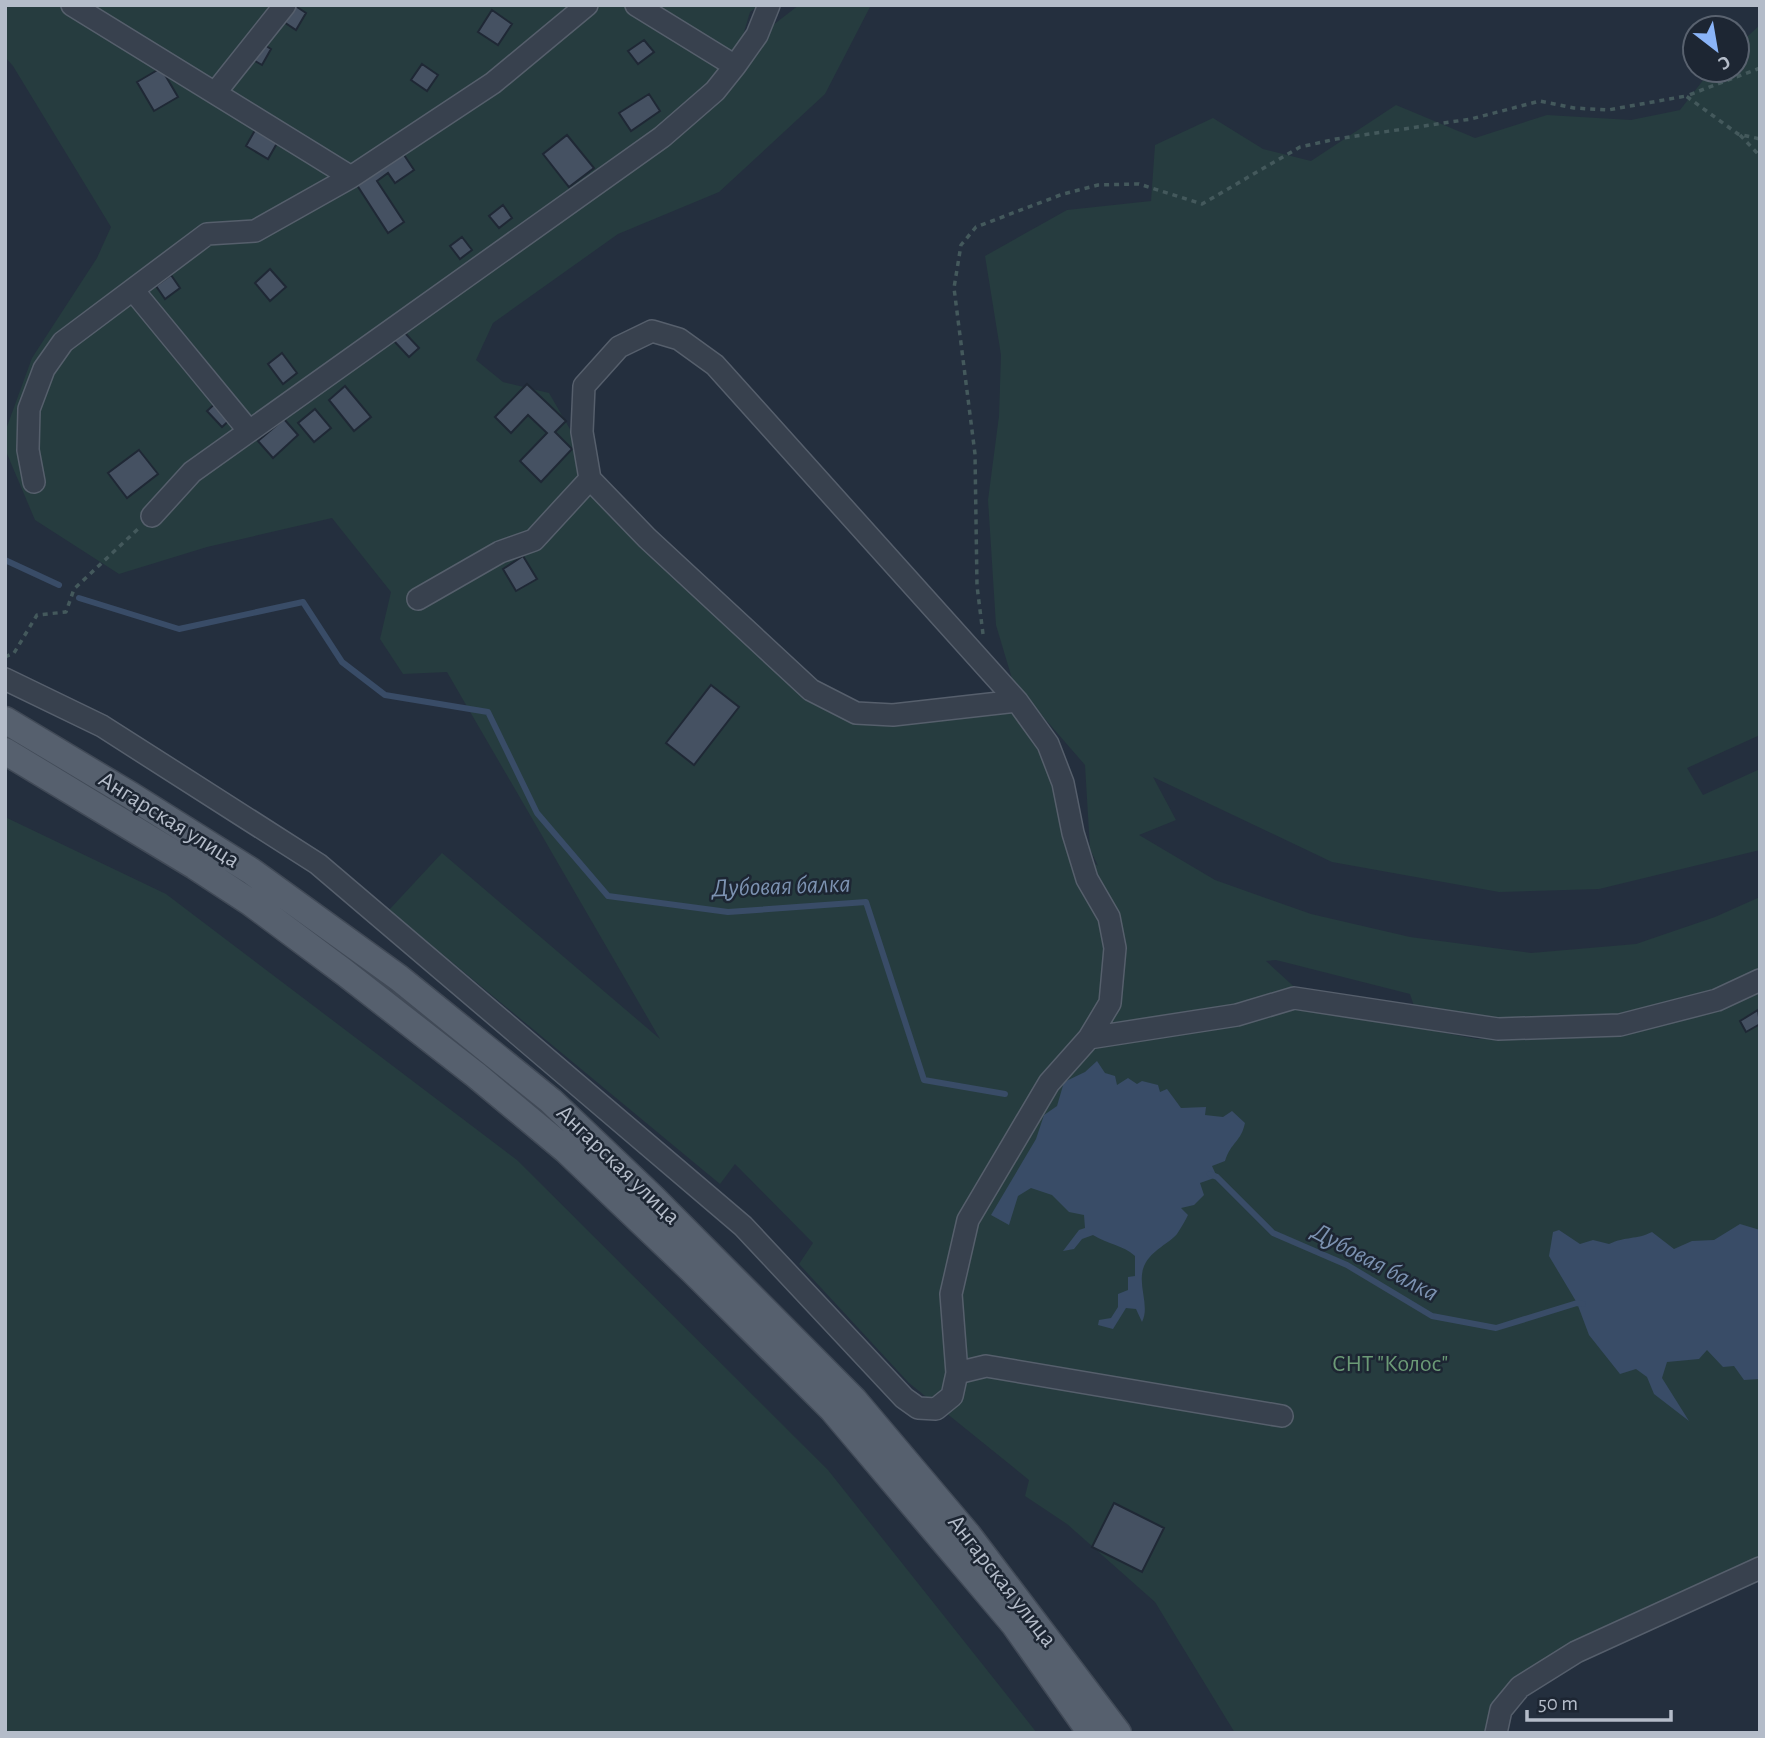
<svg xmlns="http://www.w3.org/2000/svg" width="1765" height="1738" font-family="'Alegreya Sans',sans-serif">
	<style>
		.green { fill: #263c3f; fill-rule: evenodd }
		.water { fill: #394c67 }
		.lines { fill: none; stroke-linecap: round; stroke-linejoin: round }
		.stream { stroke: #394c67; stroke-width: 6 }
		.building { fill: #455162; stroke: #1f2835; stroke-width: 2 }
		.minor-casing { stroke: #565f6c; stroke-width: 24 }
		.major-casing { stroke: #414a57; stroke-width: 29 }
		.path { stroke: #44595c; stroke-width: 3.5; stroke-dasharray: 5 5; stroke-linecap: butt }
		.minor { stroke: #38414e; stroke-width: 21 }
		.major { stroke: #56606e; stroke-width: 26 }
		.labels { text-anchor: middle; dominant-baseline: central; stroke-width: 5; stroke-linejoin: round; paint-order: stroke }
		.street-label { font-size: 24px; fill: #b4bcc9; stroke: #1d2633 }
		.park-label { font-size: 24px; fill: #6b9a76; stroke: #1d2633 }
		.water-label { font-size: 26px; font-style: italic; fill: #7c92b1; stroke: #1d2633 }
	</style>
	<rect width="100%" height="100%" fill="#242f3e"/>
	<path class="green" d="M 5,5 L 759,5 L 750,12 L 738,52 L 799,5 L 871,5 L 825,94 L 719,192 L 618,234 L 493,323 L 476,360 L 503,382 L 549,393 L 589,462 L 685,562 L 818,683 L 868,707 L 998,697 L 1017,719 L 1040,739 L 1072,844 L 1098,866 L 1090,849 L 1085,765 L 1013,682 L 996,625 L 988,500 L 999,416 L 1001,355 L 985,256 L 1067,210 L 1151,201 L 1155,145 L 1213,118 L 1263,149 L 1311,161 L 1396,105 L 1475,138 L 1547,115 L 1631,120 L 1680,110 L 1711,70 L 1737,70 L 1737,46 L 1760,25 L 1760,735 L 1687,768 L 1703,795 L 1760,769 L 1760,850 L 1599,889 L 1499,892 L 1332,862 L 1153,777 L 1176,820 L 1139,835 L 1215,880 L 1311,914 L 1410,937 L 1531,953 L 1636,944 L 1715,917 L 1760,897 L 1760,1557 L 1520,1674 C 1508,1690 1485,1713 1487,1733 L 1235,1733 L 1155,1602 L 1067,1524 L 1025,1496 L 1029,1480 L 909,1383 L 799,1264 L 813,1243 L 735,1164 L 720,1184 L 389,910 L 442,853 L 660,1039 L 447,672 L 403,674 L 380,639 L 391,592 L 332,518 L 207,547 L 119,574 L 35,520 L 5,449 L 5,432 L 32,358 L 97,258 L 111,227 L 13,66 L 5,57 ZM 1276,960 L 1410,994 L 1414,1006 L 1494,1023 L 1617,1018 L 1729,1000 L 1688,1018 L 1564,1034 L 1477,1039 L 1429,1030 L 1380,1012 L 1314,1005 L 1266,961 Z
		M 5,817 L 166,894 L 517,1160 L 828,1470 L 1037,1733 L 5,1733 Z"/>
	<path class="water" d="M 1097,1061 L 1105,1073 L 1115,1076 L 1117,1085 L 1128,1078 L 1137,1084 L 1142,1081 L 1158,1085 L 1160,1092 L 1167,1089 L 1181,1108 L 1206,1107 L 1205,1115 L 1223,1117 L 1232,1111 L 1245,1123 C 1241,1142 1231,1142 1225,1161 L 1212,1166 L 1217,1177 L 1200,1183 L 1204,1195 L 1194,1205 L 1181,1208 L 1188,1215 C 1185,1221 1181,1228 1177,1234 C 1166,1246 1149,1251 1143,1269 C 1138,1287 1150,1306 1142,1322 L 1136,1309 L 1126,1308 L 1113,1329 L 1098,1325 L 1099,1320 L 1111,1318 L 1118,1307 L 1118,1294 L 1128,1290 L 1128,1277 L 1135,1276 L 1135,1256 C 1123,1245 1107,1244 1093,1235 L 1082,1239 L 1074,1249 L 1063,1251 L 1079,1230 L 1085,1228 L 1084,1215 L 1069,1212 L 1052,1195 L 1031,1188 L 1018,1196 L 1009,1225 L 991,1215 L 1036,1139 L 1044,1115 L 1057,1106 L 1064,1082 L 1085,1072 Z
		M 1740,1224 L 1760,1230 L 1760,1379 L 1744,1380 L 1734,1366 L 1723,1367 L 1707,1350 L 1699,1359 L 1667,1362 L 1662,1378 L 1689,1421 L 1654,1394 L 1647,1377 L 1636,1369 L 1620,1374 L 1589,1335 L 1577,1303 L 1549,1256 L 1553,1232 L 1559,1230 L 1580,1244 L 1593,1240 L 1609,1244 C 1626,1236 1636,1240 1652,1232 L 1674,1249 L 1692,1241 L 1714,1240 Z"/>
	<g class="lines">
		<path class="stream" d="M 5,560 L 59,585
			M 79,598 L 179,629 L 303,602 L 342,662 L 385,695 L 488,712 L 537,813 L 608,896 L 728,912 L 866,902 L 924,1080 L 1005,1094
			M 1210,1174 L 1217,1177 L 1273,1233 L 1347,1265 L 1432,1316 L 1496,1328 L 1577,1303 L 1583,1304"/>
	</g>
	<path class="building" d="M 294,5 L 306,13 L 296,30 L 281,20 Z
		M 492,10 L 512,24 L 498,45 L 478,32 Z
		M 644,40 L 654,52 L 638,64 L 628,51 Z
		M 258,41 L 271,49 L 262,65 L 248,57 Z
		M 422,64 L 438,75 L 427,91 L 411,80 Z
		M 161,68 L 178,97 L 154,111 L 137,82 Z
		M 649,94 L 660,111 L 631,131 L 619,113 Z
		M 258,125 L 280,138 L 268,159 L 246,146 Z
		M 567,135 L 594,168 L 569,187 L 543,154 Z
		M 402,152 L 414,170 L 395,183 L 388,173 L 377,181 L 404,222 L 388,233 L 355,182 Z
		M 503,205 L 512,218 L 499,228 L 489,216 Z
		M 462,237 L 472,250 L 460,259 L 450,246 Z
		M 270,269 L 286,287 L 270,301 L 255,283 Z
		M 171,275 L 180,288 L 165,299 L 156,286 Z
		M 404,332 L 419,348 L 409,357 L 394,341 Z
		M 282,353 L 297,373 L 283,384 L 268,364 Z
		M 527,384 L 566,421 L 555,432 L 572,449 L 541,482 L 520,461 L 547,433 L 528,415 L 511,433 L 495,417 Z
		M 345,386 L 371,417 L 354,431 L 329,400 Z
		M 219,400 L 234,416 L 222,427 L 207,411 Z
		M 315,409 L 331,428 L 314,442 L 298,423 Z
		M 284,419 L 298,435 L 273,458 L 258,441 Z
		M 139,450 L 158,474 L 127,498 L 108,473 Z
		M 523,556 L 537,579 L 516,591 L 503,569 Z
		M 711,685 L 739,707 L 694,765 L 666,743 Z
		M 1758,1010 L 1760,1024 L 1746,1032 L 1740,1021 Z
		M 1114,1503 L 1164,1528 L 1142,1572 L 1092,1547 Z"/>
	<g class="lines">
		<g class="minor-casing">
			<path id="minor" d="M 72,5 L 351,177 L 493,83 L 587,5
				M 636,5 L 735,66 L 757,35 L 769,5
				M 215,93 L 285,5
				M 133,290 L 249,431
				M 34,482 L 28,450 L 29,409 L 44,369 L 63,342 L 207,234 L 255,231 L 351,177
				M 152,516 L 192,472 L 662,137 L 715,91 L 735,66
				M 418,599 L 500,552 L 534,540 L 590,479
				M 5,679 L 102,726 L 318,864 L 743,1226 L 904,1398 L 918,1408 L 936,1409 L 952,1396 L 957,1373 L 951,1294 L 968,1220 L 1049,1083 L 1089,1038 L 1110,1003 L 1115,948 L 1109,917 L 1087,879 L 1073,833 L 1063,783 L 1048,744 L 1017,701 L 715,365 L 679,339 L 652,331 L 619,347 L 584,386 L 582,432 L 590,479 L 647,538 L 811,690 L 856,713 L 893,715 L 1017,701
				M 1089,1038 L 1237,1015 L 1294,998 L 1498,1029 L 1620,1025 L 1717,1000 L 1760,980
				M 957,1373 L 986,1366 L 1282,1416
				M 1496,1733 L 1501,1710 L 1520,1687 L 1576,1652 L 1760,1568"/>
		</g>
		<g class="major-casing">
			<path id="major" d="M 5,720 L 130,795 L 251,871 L 399,978 L 551,1101 L 653,1198 L 854,1400 L 968,1535 L 1118,1733
				M 5,751 L 195,866 L 250,902 L 344,972 L 476,1075 L 566,1150 L 694,1272 L 832,1409 L 1014,1624 L 1091,1733"/>
		</g>
		<path class="path" d="M 1760,68 L 1686,96 L 1738,134 L 1760,139
			M 1740,135 L 1760,156
			M 983,634 L 977,586 L 975,454 L 954,288 L 961,245 L 976,227 L 1063,194 L 1098,185 L 1139,184 L 1202,204 L 1300,147 L 1336,139 L 1471,119 L 1540,101 L 1574,108 L 1608,110 L 1686,96
			M 5,657 L 14,653 L 37,615 L 66,612 L 74,589 L 139,528"/>
		<use href="#minor" class="minor"/>
		<use href="#major" class="major"/>
	</g>
	<g class="labels">
		<g class="street-label">
			<text transform="translate(169 820) rotate(32)">Ангарская улица</text>
			<text transform="translate(618 1165) rotate(44)">Ангарская улица</text>
			<text transform="translate(1002 1581) rotate(52)">Ангарская улица</text>
		</g>
		<g class="park-label">
			<text x="1390" y="1364">СНТ "Колос"</text>
		</g>
		<g class="water-label">
			<text transform="translate(781 886) rotate(-2)">Дубовая балка</text>
			<text transform="translate(1375 1262) rotate(28)">Дубовая балка</text>
		</g>
	</g>
	<rect width="1765" height="1738" fill="none" stroke="#b4bcc9" stroke-width="14"/>
	<g transform="translate(1716 49) rotate(149)"><circle r="33" fill="#1d2633" stroke="#59626f" stroke-width="2"/>
	<path d="M0-5L12 26L0 18L-12 26Z" fill="#8ab4f8"/>
	<text y="-10" font-size="19" font-weight="bold" text-anchor="middle" fill="#b4bcc9">С</text>
	</g>
	<path d="M1527 1710v10h144v-10" fill="none" stroke="#b4bcc9" stroke-width="3.5"/>
	<text x="1538" y="1710" font-size="21" fill="#b4bcc9" stroke="#1d2633" stroke-width="5" paint-order="stroke">50 m</text>
</svg>
